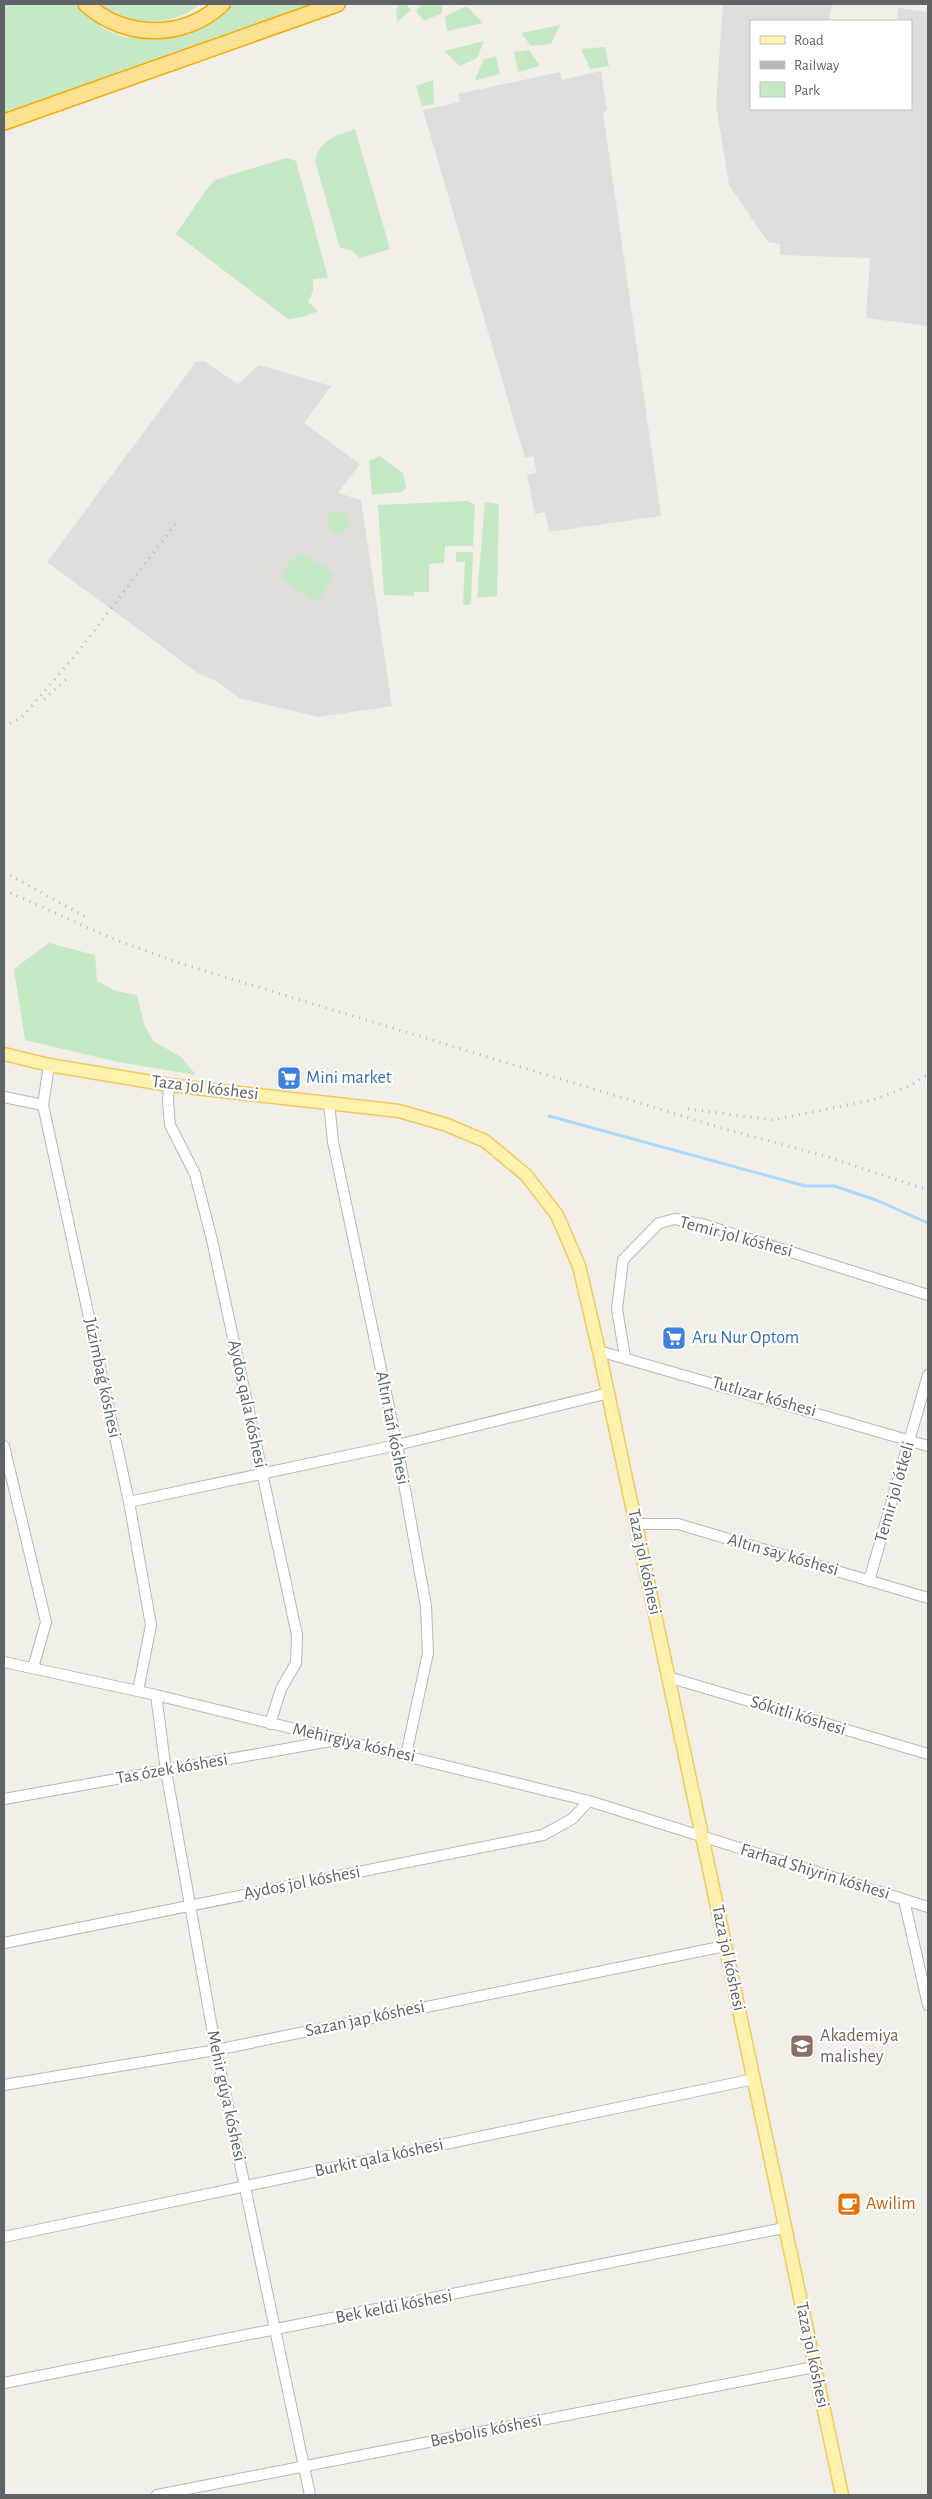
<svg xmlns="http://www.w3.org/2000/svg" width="932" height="2499" font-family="'Alegreya Sans',sans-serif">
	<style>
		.industrial { fill: #e0deda }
		.green { fill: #c5e8c5 }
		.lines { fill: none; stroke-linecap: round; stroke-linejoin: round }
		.stream { stroke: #aadaff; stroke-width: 3 }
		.minor-casing { stroke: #b5b8bc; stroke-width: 12 }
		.major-casing { stroke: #f2c960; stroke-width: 15 }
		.highway-casing { stroke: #f9ab00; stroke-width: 18 }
		.minor { stroke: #fff; stroke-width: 10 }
		.major { stroke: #fff2af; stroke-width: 12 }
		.highway { stroke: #fde293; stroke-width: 15 }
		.rail { stroke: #b6b7b8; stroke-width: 3; stroke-dasharray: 1 6; stroke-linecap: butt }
		.labels { text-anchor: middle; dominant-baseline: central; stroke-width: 4.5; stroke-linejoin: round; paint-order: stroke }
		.shop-label { font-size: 18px; fill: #366cbe; stroke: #fff; text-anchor: start }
		.street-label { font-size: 18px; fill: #5f6368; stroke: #fff }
		.education-label { font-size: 18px; fill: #785e54; stroke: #fff; text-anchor: start }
		.food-label { font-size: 18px; fill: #c56008; stroke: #fff; text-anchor: start }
	</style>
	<rect width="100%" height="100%" fill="#f1efe8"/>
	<path class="industrial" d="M 723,4 L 832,4 L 829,21 L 751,21 L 751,109 L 911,109 L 911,21 L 897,21 L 898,8 L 928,12 L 928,326 L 866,318 L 870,258 L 780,255 L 780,244 L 768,242 L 729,185 L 716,104 Z
		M 601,71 L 607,110 L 603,112 L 661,516 L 549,532 L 545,512 L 535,514 L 527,475 L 537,473 L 533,456 L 525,458 L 423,110 L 460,102 L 458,94 L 560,72 L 562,80 Z
		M 204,361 L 238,384 L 259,365 L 331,386 L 304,423 L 360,464 L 338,493 L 361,500 L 392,706 L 318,717 L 239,698 L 218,682 L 198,673 L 47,562 L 196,362 Z"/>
	<path class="green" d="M 4,4 L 74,4 L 104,29 L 124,37 L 153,39 L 174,36 L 210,22 L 233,4 L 312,4 L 4,113 Z
		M 99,4 L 200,4 C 174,27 125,28 99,4 Z
		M 406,4 L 411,10 L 397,22 L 396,10 L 399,5 Z
		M 422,4 L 442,4 L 442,13 L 424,21 L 416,11 Z
		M 467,6 L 483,23 L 447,31 L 445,16 Z
		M 560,25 L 551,44 L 531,46 L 521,33 Z
		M 484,41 L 477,58 L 460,66 L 444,51 Z
		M 605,47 L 609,66 L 590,69 L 581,49 Z
		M 529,50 L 540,66 L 518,72 L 514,52 Z
		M 496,56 L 500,74 L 475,80 L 483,60 Z
		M 433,80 L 434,104 L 422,106 L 416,86 Z
		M 355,129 L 390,249 L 360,258 L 351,250 L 340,248 L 315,161 C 321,138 334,137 355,129 Z
		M 286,158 L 296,161 L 328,278 L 313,279 L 313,291 L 308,302 L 318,311 L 303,317 L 288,319 L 176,234 L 206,190 L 215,180 Z
		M 380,456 L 403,473 L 406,487 L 402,492 L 372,495 L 369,461 Z
		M 468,501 L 475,505 L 473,546 L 445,546 L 444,563 L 429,564 L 429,592 L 414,592 L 414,596 L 384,595 L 378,505 Z
		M 485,502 L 499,504 L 497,596 L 477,598 Z
		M327 522a11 11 0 1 1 22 0a11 11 0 1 1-22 0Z
		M 456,552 L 473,552 L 471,602 L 468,605 L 463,605 L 465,562 L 456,562 Z
		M 301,553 L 331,571 L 333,576 L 319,600 L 313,601 L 283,579 C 283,570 292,556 301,553 Z
		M 49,943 L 95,955 L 97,981 L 116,991 L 137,995 L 144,1024 L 153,1041 L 181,1057 L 196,1075 L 118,1062 L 25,1040 L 14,969 Z"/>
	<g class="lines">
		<path class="stream" d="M 549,1116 L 805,1186 L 834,1186 L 876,1200 L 928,1223"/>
		<g class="minor-casing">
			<path id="minor" d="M 49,1065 L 43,1105 L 129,1502 L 151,1625 L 138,1691
				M 169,1085 L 168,1102 L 170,1125 L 195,1174 L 212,1240 L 297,1635 L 296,1663 L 281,1689 L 270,1724
				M 4,1097 L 43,1105
				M 329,1102 L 333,1142 L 397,1445 L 426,1606 L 428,1653 L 406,1755
				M 599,1351 L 928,1446
				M 625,1357 L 617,1309 L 623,1260 L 659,1223 L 675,1219 L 705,1225 L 928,1295
				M 4,1446 L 46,1622 L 33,1668
				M 129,1502 L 397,1445 L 609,1393
				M 636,1524 L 678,1524 L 928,1598
				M 869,1581 L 928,1375
				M 4,1662 L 156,1695 L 589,1801 L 928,1907
				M 668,1677 L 928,1754
				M 156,1695 L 166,1771 L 216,2050 L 310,2495
				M 4,1799 L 336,1740
				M 904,1900 L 928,2005
				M 4,1943 L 543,1835 L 572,1819 L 589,1801
				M 4,2085 L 216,2050 L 725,1946
				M 4,2237 L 754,2079
				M 4,2383 L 784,2228
				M 157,2495 L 814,2367"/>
		</g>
		<g class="major-casing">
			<path id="major" d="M 4,1054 L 49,1065 L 169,1085 L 399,1111 L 447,1125 L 485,1141 L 526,1175 L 557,1215 L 579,1266 L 599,1351 L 842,2495"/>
		</g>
		<g class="highway-casing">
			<path id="highway" d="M 86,4 C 124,39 184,40 222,4
				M 4,122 L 337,4"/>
		</g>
		<use href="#minor" class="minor"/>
		<use href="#major" class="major"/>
		<use href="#highway" class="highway"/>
		<path class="rail" d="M 44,699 L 68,678
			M 4,727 L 23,716 L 78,652 L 179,519
			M 4,872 L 86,917
			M 4,890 L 111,938 L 182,964 L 725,1129 L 828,1157 L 928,1190
			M 688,1109 L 773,1120 L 876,1099 L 910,1086 L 928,1074"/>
	</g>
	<defs>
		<g id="supermarket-square" transform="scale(1.25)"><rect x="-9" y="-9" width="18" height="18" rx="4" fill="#3f7fe0" stroke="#fff"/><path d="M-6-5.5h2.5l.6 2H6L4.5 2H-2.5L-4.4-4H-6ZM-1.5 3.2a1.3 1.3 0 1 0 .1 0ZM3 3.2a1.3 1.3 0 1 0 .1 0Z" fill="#fff"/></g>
		<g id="school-square" transform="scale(1.25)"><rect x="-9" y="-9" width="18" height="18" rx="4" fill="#8d6e63" stroke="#fff"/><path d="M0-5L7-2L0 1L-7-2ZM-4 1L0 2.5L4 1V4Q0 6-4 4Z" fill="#fff"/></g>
		<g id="cafe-square" transform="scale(1.25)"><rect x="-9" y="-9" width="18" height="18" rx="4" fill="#e8710a" stroke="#fff"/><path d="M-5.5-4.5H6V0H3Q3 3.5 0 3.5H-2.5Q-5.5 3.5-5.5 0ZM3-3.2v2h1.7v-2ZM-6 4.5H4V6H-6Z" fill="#fff"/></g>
	</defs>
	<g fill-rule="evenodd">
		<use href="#supermarket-square" x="289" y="1078"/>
		<use href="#supermarket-square" x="674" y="1338"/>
		<use href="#school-square" x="802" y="2046"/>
		<use href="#cafe-square" x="849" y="2204"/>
	</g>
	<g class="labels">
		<g class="shop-label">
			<text x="306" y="1078">Mini market</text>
			<text x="692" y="1338">Aru Nur Optom</text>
		</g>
		<g class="street-label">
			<text transform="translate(205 1088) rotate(7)">Taza jol kóshesi</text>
			<text transform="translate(736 1237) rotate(15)">Temir jol kóshesi</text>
			<text transform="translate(102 1378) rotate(78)">Júzimbaǵ kóshesi</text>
			<text transform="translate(764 1397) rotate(16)">Tutlızar kóshesi</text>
			<text transform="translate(247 1404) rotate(78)">Aydos qala kóshesi</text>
			<text transform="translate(392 1428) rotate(79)">Altın tań kóshesi</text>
			<text transform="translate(895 1492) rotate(-74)">Temir jol ótkeli</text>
			<text transform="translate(783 1555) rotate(16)">Altın say kóshesi</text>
			<text transform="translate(644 1562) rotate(78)">Taza jol kóshesi</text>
			<text transform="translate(798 1716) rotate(17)">Sókitli kóshesi</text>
			<text transform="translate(354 1743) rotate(13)">Mehirgiya kóshesi</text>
			<text transform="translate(172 1769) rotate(-10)">Tas ózek kóshesi</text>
			<text transform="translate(815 1872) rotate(17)">Farhad Shiyrin kóshesi</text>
			<text transform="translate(302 1883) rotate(-11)">Aydos jol kóshesi</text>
			<text transform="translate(728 1958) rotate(78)">Taza jol kóshesi</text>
			<text transform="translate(365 2019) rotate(-12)">Sazan jap kóshesi</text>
			<text transform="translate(226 2096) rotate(78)">Mehir gúyа kóshesi</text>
			<text transform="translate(379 2158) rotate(-12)">Burkit qala kóshesi</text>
			<text transform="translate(394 2307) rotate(-11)">Bek keldi kóshesi</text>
			<text transform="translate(812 2355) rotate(78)">Taza jol kóshesi</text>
			<text transform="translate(486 2431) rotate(-11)">Besbolıs kóshesi</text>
		</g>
		<g class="education-label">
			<text x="820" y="2036">Akademiya<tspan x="820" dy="21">malishey</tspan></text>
		</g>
		<g class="food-label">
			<text x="866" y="2204">Awilim</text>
		</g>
	</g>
	<rect width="932" height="2499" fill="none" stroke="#5f6368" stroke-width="10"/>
	<rect x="750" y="20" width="162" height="90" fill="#ffffff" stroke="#bfc1c3"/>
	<rect x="760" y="36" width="25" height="8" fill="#fff2af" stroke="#bfc1c3"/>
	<text x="794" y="45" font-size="15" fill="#5f6368">Road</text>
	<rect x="760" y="61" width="25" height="8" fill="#b6b7b8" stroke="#bfc1c3"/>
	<text x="794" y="70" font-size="15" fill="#5f6368">Railway</text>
	<rect x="760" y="82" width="25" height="15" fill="#c5e8c5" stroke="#bfc1c3"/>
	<text x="794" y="95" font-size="15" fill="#5f6368">Park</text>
</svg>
